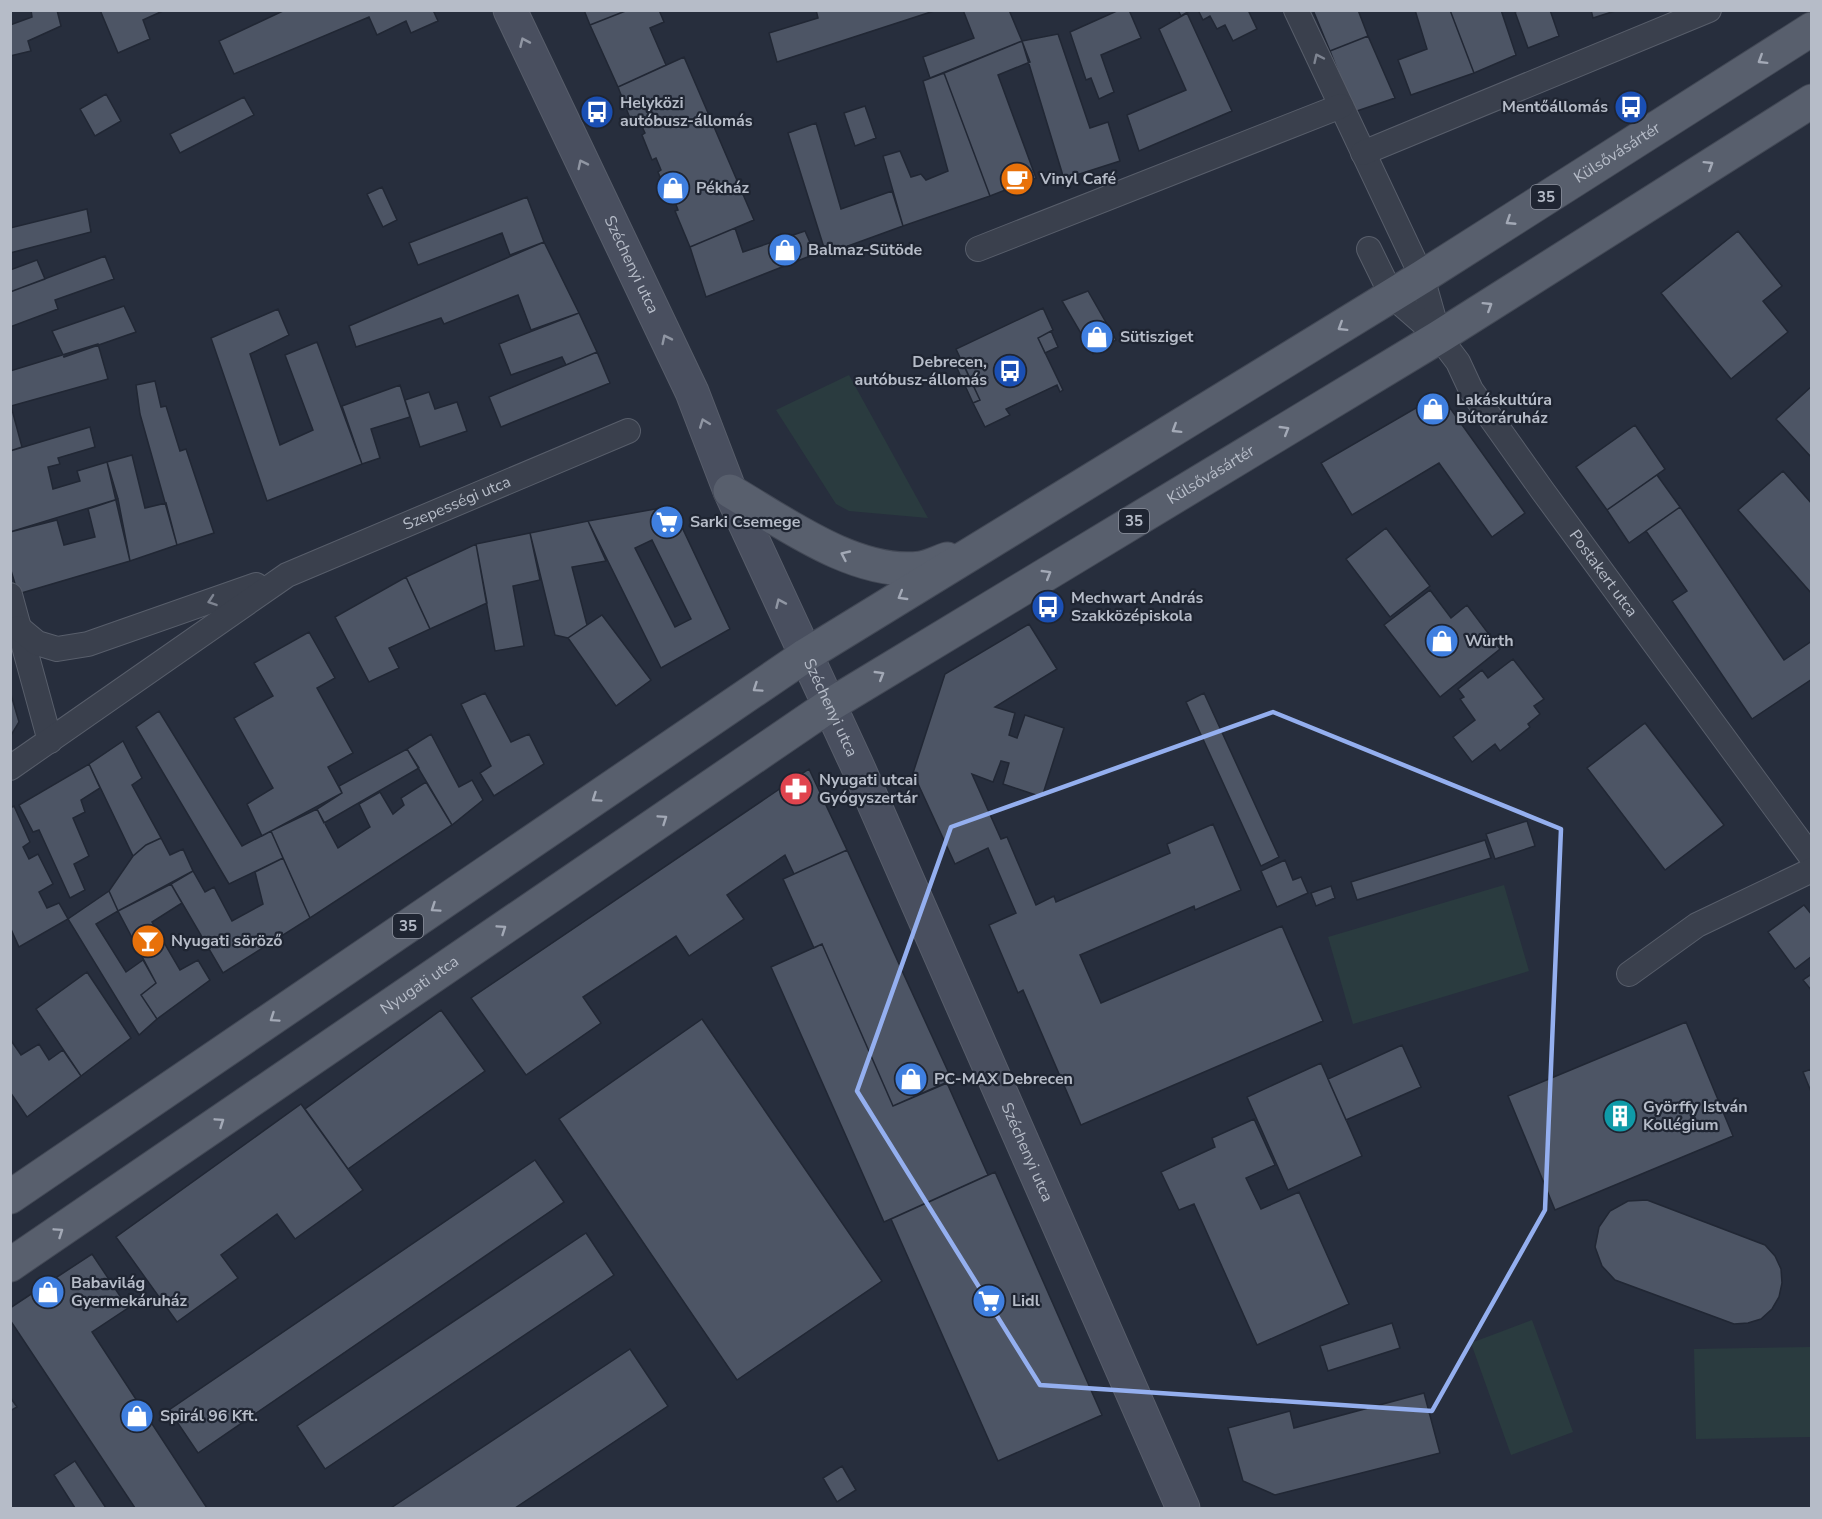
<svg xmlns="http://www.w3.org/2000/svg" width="1822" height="1519" font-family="'Nunito Sans',sans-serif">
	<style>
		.green { fill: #2a3b3f }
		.building { fill: #4d5565; stroke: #212734; stroke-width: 1.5; fill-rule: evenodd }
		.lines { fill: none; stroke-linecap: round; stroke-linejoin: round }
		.street-casing { stroke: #585e6b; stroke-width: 26 }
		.secondary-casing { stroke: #585e6b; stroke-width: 35 }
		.primary-casing { stroke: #434956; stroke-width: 35 }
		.street { stroke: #3a404d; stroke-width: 24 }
		.secondary { stroke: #494f5f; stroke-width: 33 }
		.primary { stroke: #585f6d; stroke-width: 33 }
		.oneway { stroke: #9096a3 }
		.oneway2 { stroke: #7e8491 }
		.oneway3 { stroke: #a3a9b6 }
		.marked { fill: none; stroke: #94afef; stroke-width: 4.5; stroke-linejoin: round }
		.labels { text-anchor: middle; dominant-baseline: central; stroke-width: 4.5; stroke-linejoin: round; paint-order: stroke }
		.shield { fill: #1f2532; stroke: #898f9b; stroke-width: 1.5 }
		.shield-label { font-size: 15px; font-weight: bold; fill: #b6bcc8 }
		.poi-label { font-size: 16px; font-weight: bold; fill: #b6bcc8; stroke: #1f2532; text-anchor: start }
		.street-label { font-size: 16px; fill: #b6bcc8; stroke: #1f2532 }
	</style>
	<rect width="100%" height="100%" fill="#272e3d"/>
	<path class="green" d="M 849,375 L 928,518 L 849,511 L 836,504 L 776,410 Z
		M 1504,885 L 1529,971 L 1353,1024 L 1328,937 Z
		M 1532,1320 L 1573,1432 L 1511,1455 L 1471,1343 Z
		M 1811,1347 L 1811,1437 L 1696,1439 L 1694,1349 Z"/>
	<path class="building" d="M 31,10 L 57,10 L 61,26 L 28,41 L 31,51 L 10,56 L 10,25 L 32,17 Z
		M 100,10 L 165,10 L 143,20 L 150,39 L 118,53 Z
		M 285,10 L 433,10 L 438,21 L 411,33 L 406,21 L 377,35 L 369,17 L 234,74 L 219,41 Z
		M 584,10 L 628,10 L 590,25 Z
		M 628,10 L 659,10 L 664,22 L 650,28 L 666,65 L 618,87 L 590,25 Z
		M 816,10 L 937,10 L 777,62 L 769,33 L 818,18 Z
		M 963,10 L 1009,10 L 1022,41 L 930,78 L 923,57 L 974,38 Z
		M 1119,10 L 1129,10 L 1141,38 L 1101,55 L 1114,92 L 1099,99 L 1091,78 L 1086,80 L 1070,32 Z
		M 1178,10 L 1191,10 L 1181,16 Z
		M 1198,10 L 1248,10 L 1257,29 L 1233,41 L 1225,25 L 1217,29 L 1210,16 L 1203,20 Z
		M 1313,10 L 1358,10 L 1368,36 L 1330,51 Z
		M 1415,10 L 1450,10 L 1474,73 L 1411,95 L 1398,60 L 1427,49 Z
		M 1450,10 L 1501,10 L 1516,55 L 1474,73 Z
		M 1520,10 L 1550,10 L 1559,36 L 1528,48 L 1515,12 Z
		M 1591,10 L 1618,10 L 1593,18 Z
		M 1187,13 L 1232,111 L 1139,151 L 1127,115 L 1186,90 L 1159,29 Z
		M 1058,34 L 1090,128 L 1108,122 L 1120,161 L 1064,179 L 1022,41 Z
		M 1368,36 L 1395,98 L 1354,112 L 1330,51 Z
		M 1022,41 L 1030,62 L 998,75 L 1036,178 L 990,196 L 944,73 Z
		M 684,57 L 754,220 L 690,247 L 675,211 L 678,210 L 672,194 L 668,196 L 658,172 L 661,170 L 656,158 L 652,160 L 642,135 L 645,133 L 638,118 L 631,121 L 618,87 Z
		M 944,73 L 990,196 L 903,226 L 883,156 L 900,151 L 911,177 L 921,174 L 926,180 L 948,171 L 923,81 Z
		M 106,94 L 121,121 L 95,136 L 80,109 Z
		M 244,97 L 254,115 L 180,153 L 170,134 Z
		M 865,106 L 876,138 L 855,146 L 844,113 Z
		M 816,123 L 841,209 L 892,191 L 903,226 L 826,254 L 788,133 Z
		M 382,187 L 397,220 L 383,227 L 367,194 Z
		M 527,197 L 544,242 L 510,255 L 502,233 L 418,265 L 409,243 Z
		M 87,209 L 91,232 L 10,253 L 10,228 Z
		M 735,228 L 743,252 L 805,231 L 815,254 L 706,297 L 690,247 Z
		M 1738,231 L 1782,286 L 1763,301 L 1788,332 L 1731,379 L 1661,293 Z
		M 544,242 L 579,313 L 531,330 L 518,295 L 444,324 L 441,318 L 356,347 L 349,326 Z
		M 105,256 L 114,279 L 55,300 L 58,309 L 10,327 L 10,292 Z
		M 37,260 L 45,279 L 10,292 L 10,270 Z
		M 1088,291 L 1116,340 L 1093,354 L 1062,301 Z
		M 124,306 L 136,332 L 64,357 L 52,331 Z
		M 1043,308 L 1053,330 L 1038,338 L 1063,390 L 1060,392 L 1057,385 L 1006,409 L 1010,415 L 985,427 L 973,403 L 980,400 L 956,349 Z
		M 278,309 L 289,335 L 250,354 L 280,445 L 313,430 L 285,355 L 317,342 L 362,464 L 267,501 L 211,338 Z
		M 579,313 L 597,352 L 566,365 L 562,357 L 511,375 L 499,344 Z
		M 1051,331 L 1058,347 L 1045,353 L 1038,338 Z
		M 98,344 L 108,379 L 11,406 L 22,447 L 10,451 L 10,371 Z
		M 597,352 L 610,383 L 501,427 L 489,397 Z
		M 963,363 L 980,400 L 973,403 L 956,366 Z
		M 155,381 L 161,407 L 166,406 L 180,451 L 186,449 L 214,533 L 177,545 L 140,414 L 136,385 Z
		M 400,385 L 410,417 L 371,429 L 380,458 L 362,464 L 342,406 Z
		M 1812,386 L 1812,458 L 1776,419 Z
		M 429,392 L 435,409 L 457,402 L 467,431 L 420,447 L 405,400 Z
		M 1440,394 L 1525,513 L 1492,537 L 1439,463 L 1352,515 L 1321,463 Z
		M 1635,425 L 1665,469 L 1607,510 L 1576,467 Z
		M 90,427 L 95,447 L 58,458 L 60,464 L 48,467 L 53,489 L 80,481 L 77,471 L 107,462 L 118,499 L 10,532 L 10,451 Z
		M 132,455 L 145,508 L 166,503 L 177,545 L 130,561 L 107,462 Z
		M 1783,471 L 1812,504 L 1812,594 L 1738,510 Z
		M 1657,475 L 1680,507 L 1629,543 L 1607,510 Z
		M 118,499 L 130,561 L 18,594 L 10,567 L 10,532 L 57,520 L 64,545 L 95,537 L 88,509 Z
		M 672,506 L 730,629 L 661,668 L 588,521 ZM 652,540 L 691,619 L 675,627 L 635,548 Z
		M 1680,507 L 1784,660 L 1812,641 L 1812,679 L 1752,719 L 1672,601 L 1687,591 L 1646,531 Z
		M 588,521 L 606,561 L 572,567 L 587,625 L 568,638 L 555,635 L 530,533 Z
		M 1386,528 L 1430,586 L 1390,617 L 1346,559 Z
		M 530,533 L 540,580 L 513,586 L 524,646 L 495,651 L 476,544 Z
		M 476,544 L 487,603 L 430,629 L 406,577 Z
		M 406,577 L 430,629 L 389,648 L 399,668 L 369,682 L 335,617 Z
		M 1430,590 L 1451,618 L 1467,605 L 1500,649 L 1440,697 L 1384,625 Z
		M 602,615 L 651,680 L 616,706 L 568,638 Z
		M 1029,624 L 1057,669 L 995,707 L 1015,713 L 1009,735 L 1017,738 L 1025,715 L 1064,728 L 1042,797 L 1003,784 L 1009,763 L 1001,761 L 993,782 L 972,774 L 1001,839 L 1007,837 L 1036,905 L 1054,896 L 1056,902 L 1170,853 L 1167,844 L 1213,824 L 1241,890 L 1195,910 L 1194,906 L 1080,955 L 1101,1003 L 1282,926 L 1323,1021 L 1081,1125 L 1023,990 L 1018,993 L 989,925 L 1016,913 L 988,848 L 955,864 L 913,773 L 945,674 Z
		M 309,632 L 335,678 L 317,688 L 353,753 L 328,767 L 342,793 L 262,836 L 247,804 L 273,788 L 234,718 L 273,696 L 254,663 Z
		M 1513,659 L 1544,699 L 1534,706 L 1540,714 L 1528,724 L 1530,727 L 1500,751 L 1495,744 L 1472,762 L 1453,737 L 1475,720 L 1460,699 L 1464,697 L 1458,689 L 1482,670 L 1488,678 Z
		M 10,691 L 19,722 L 10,737 Z
		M 485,693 L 511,742 L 529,734 L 544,764 L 494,796 L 480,773 L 491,766 L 461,704 Z
		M 1204,693 L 1279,857 L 1261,866 L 1186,702 Z
		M 159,711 L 242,846 L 271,831 L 283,858 L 229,884 L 136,727 Z
		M 1645,723 L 1724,825 L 1665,870 L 1587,768 Z
		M 431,734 L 459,787 L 472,780 L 483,800 L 452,825 L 407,749 Z
		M 123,741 L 142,778 L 132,785 L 161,838 L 146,845 L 133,856 L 89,764 Z
		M 407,749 L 419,768 L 324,823 L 317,809 L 342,793 L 339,786 Z
		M 89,764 L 100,788 L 81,800 L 85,812 L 73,818 L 89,856 L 74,864 L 85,890 L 70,898 L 39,830 L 33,832 L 19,805 Z
		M 809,769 L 847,850 L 794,874 L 785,855 L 727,895 L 744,919 L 689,956 L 676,936 L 583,997 L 601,1023 L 526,1075 L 471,998 Z
		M 426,782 L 452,825 L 310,918 L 271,831 L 317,809 L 338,848 L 370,827 L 359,804 L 380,792 L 393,814 L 404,805 L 401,798 Z
		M 14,806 L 30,842 L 23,847 L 29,859 L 38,854 L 53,884 L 39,892 L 47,908 L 59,903 L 68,919 L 19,947 L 10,927 L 10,808 Z
		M 1527,821 L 1535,846 L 1495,859 L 1486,834 Z
		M 161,838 L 170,855 L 183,849 L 193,871 L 118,911 L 109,891 L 133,856 L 146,845 Z
		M 1485,840 L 1491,858 L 1357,900 L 1351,882 Z
		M 847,850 L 952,1080 L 893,1106 L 822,944 L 814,948 L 783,879 Z
		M 283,858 L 310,918 L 223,973 L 171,884 L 193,871 L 205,892 L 214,887 L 232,921 L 263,904 L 255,872 Z
		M 1285,860 L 1293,880 L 1301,877 L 1308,893 L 1277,907 L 1261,871 Z
		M 171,884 L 182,903 L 152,922 L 180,970 L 198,960 L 210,980 L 157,1019 L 141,995 L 156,983 L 118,911 Z
		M 1331,886 L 1335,898 L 1316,906 L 1311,893 Z
		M 109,891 L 118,911 L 96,924 L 126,972 L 143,960 L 156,983 L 141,995 L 157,1019 L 139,1035 L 68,919 Z
		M 1804,905 L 1812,915 L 1812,956 L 1795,969 L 1768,932 Z
		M 822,944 L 893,1106 L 947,1083 L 988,1175 L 884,1222 L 771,967 Z
		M 87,972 L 131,1038 L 81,1076 L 36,1009 Z
		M 1812,974 L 1812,991 L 1803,980 Z
		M 441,1010 L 485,1071 L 348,1169 L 305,1109 Z
		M 702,1019 L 882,1281 L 737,1380 L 559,1119 Z
		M 1686,1022 L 1733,1136 L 1555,1210 L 1508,1096 Z
		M 10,1039 L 21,1055 L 39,1044 L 49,1060 L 63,1050 L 81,1076 L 27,1117 L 10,1092 Z
		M 1402,1045 L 1421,1087 L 1346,1120 L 1328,1079 Z
		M 1321,1063 L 1362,1156 L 1288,1190 L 1247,1097 Z
		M 1812,1069 L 1812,1094 L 1803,1072 Z
		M 301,1104 L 363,1190 L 295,1239 L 277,1214 L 221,1255 L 238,1278 L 177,1322 L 116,1237 Z
		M 1254,1119 L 1275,1165 L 1246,1178 L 1261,1209 L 1299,1192 L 1349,1304 L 1257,1345 L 1194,1204 L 1179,1210 L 1161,1172 L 1215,1147 L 1212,1138 Z
		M 535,1160 L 564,1202 L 198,1453 L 169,1410 Z
		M 995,1172 L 1102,1415 L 998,1461 L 891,1219 Z
		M 1647,1200 L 1765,1245 L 1775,1256 L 1781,1269 L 1782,1283 L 1779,1297 L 1772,1309 L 1761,1319 L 1748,1323 L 1734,1324 L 1615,1280 L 1602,1266 L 1595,1247 L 1599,1227 L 1610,1211 L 1628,1201 Z
		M 586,1233 L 614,1275 L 325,1469 L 297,1426 Z
		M 92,1254 L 128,1308 L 92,1332 L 207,1508 L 135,1508 L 10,1320 L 10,1308 Z
		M 1392,1323 L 1400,1348 L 1328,1371 L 1320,1346 Z
		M 630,1349 L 668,1406 L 515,1508 L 391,1508 Z
		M 1424,1393 L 1440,1453 L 1275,1495 L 1243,1481 L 1228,1428 L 1290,1411 L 1294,1428 Z
		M 10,1397 L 17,1407 L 10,1411 Z
		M 75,1461 L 106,1508 L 75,1508 L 54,1475 Z
		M 842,1466 L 856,1490 L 837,1502 L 823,1478 Z"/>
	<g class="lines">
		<g class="street-casing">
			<g id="street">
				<path id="s1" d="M 1296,10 L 1422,277 L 1439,337 L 1458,362 L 1471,390 L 1542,490 L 1812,858"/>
				<path d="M 1363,153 L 1709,10"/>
				<path d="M 978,249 L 1341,106"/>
				<path d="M 1369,249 L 1392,296 L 1439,337"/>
				<path d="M 10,595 L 50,741"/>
				<path d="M 19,628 L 37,643 L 57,649 L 88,644 L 256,585"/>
				<path id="s2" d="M 10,768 L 287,575 L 628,431"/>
				<path d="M 1629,974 L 1697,925 L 1812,870"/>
			</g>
		</g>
		<g class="secondary-casing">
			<g id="secondary">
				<path id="s3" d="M 510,10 L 692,392 L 730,491 L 857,765 L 1183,1508"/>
			</g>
		</g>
		<g class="primary-casing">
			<g id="primary">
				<path d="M 730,491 C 783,522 856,576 920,568 C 929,567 938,562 947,559"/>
				<path id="s4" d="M 10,1197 L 806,655 L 1422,277 L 1812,29"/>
				<path id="s5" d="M 10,1265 L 830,705 L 1439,337 L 1812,101"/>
			</g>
		</g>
		<use href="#street" class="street"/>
		<use href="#secondary" class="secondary"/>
		<use href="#primary" class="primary"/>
	</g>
	<defs><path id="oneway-chevron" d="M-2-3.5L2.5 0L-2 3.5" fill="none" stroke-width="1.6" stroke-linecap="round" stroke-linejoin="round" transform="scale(1.5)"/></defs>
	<g class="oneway">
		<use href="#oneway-chevron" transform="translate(524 42) rotate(-114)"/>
		<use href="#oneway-chevron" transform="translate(582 164) rotate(-116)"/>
		<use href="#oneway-chevron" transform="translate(666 339) rotate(-116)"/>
		<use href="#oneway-chevron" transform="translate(704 423) rotate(-111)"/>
		<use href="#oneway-chevron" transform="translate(780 603) rotate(-114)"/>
	</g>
	<g class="oneway2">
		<use href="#oneway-chevron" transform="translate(1318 58) rotate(-115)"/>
		<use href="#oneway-chevron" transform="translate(212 601) rotate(161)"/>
	</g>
	<g class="oneway3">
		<use href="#oneway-chevron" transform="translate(1762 60) rotate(148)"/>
		<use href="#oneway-chevron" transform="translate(1709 165) rotate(-32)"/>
		<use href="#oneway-chevron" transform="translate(1510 221) rotate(147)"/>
		<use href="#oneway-chevron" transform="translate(1488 306) rotate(-32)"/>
		<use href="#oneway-chevron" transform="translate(1342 327) rotate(148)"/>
		<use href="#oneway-chevron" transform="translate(1176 429) rotate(148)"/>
		<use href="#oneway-chevron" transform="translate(1285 430) rotate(-31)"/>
		<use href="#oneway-chevron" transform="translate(845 555) rotate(-155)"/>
		<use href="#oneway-chevron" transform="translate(1047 574) rotate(-31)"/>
		<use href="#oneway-chevron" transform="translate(902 596) rotate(149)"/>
		<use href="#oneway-chevron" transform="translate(880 675) rotate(-31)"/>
		<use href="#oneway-chevron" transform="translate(757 688) rotate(146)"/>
		<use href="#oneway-chevron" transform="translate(596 798) rotate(146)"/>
		<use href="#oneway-chevron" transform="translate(663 819) rotate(-34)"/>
		<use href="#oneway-chevron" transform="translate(435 908) rotate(146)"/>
		<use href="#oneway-chevron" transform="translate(502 929) rotate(-34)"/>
		<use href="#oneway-chevron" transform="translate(274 1018) rotate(146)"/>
		<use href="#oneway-chevron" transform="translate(220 1122) rotate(-34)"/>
		<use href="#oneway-chevron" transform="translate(59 1232) rotate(-34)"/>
	</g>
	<path class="marked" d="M 1273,712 L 1561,829 L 1545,1210 L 1432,1411 L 1040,1385 L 857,1091 L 951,827 Z"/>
	<defs>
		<g id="bus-disc" transform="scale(1.725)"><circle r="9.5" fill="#1a4fb4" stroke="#1f2532"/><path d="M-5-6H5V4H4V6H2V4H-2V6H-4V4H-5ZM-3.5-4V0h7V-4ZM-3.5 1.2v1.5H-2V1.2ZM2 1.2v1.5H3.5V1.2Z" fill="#fff"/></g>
		<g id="cafe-disc" transform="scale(1.725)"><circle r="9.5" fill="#e8710a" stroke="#1f2532"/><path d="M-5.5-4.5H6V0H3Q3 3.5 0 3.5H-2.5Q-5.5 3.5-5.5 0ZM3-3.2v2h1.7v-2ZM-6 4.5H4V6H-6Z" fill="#fff"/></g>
		<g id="shop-disc" transform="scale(1.725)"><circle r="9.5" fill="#3f7fe0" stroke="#1f2532"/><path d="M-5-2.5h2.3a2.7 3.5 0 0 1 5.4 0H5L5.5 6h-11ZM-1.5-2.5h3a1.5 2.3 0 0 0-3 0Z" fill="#fff"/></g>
		<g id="supermarket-disc" transform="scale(1.725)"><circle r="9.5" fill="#3f7fe0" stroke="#1f2532"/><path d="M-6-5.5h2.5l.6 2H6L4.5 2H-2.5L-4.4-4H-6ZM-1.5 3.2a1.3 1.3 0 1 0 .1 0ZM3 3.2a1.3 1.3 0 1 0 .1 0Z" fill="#fff"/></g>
		<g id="pharmacy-disc" transform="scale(1.725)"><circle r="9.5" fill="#e0444e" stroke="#1f2532"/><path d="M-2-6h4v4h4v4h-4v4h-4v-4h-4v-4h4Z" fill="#fff"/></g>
		<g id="bar-disc" transform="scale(1.725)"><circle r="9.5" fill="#e8710a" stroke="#1f2532"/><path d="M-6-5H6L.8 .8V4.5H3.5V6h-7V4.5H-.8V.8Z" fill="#fff"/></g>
		<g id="building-disc" transform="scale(1.725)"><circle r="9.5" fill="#0f9aa8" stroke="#1f2532"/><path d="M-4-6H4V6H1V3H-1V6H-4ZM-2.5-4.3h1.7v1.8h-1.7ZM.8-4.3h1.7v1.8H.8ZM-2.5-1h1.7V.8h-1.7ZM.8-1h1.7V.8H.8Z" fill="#fff"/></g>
	</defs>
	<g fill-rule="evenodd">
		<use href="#bus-disc" x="1631" y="107"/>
		<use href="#bus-disc" x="597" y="112"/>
		<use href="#cafe-disc" x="1017" y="179"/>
		<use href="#shop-disc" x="673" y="188"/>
		<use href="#shop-disc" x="785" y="250"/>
		<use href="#shop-disc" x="1097" y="337"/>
		<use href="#bus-disc" x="1010" y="371"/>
		<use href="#shop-disc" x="1433" y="409"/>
		<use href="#supermarket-disc" x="667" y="522"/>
		<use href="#bus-disc" x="1048" y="607"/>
		<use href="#shop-disc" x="1442" y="641"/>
		<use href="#pharmacy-disc" x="796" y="789"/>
		<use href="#bar-disc" x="148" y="941"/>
		<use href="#shop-disc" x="911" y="1079"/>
		<use href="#building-disc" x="1620" y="1116"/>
		<use href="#shop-disc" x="48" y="1292"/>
		<use href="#supermarket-disc" x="989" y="1301"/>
		<use href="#shop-disc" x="137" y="1416"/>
	</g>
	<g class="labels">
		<g class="shield">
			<rect x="1531" y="185" width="30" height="24" rx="4.5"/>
			<rect x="1119" y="509" width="30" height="24" rx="4.5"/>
			<rect x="393" y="914" width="30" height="24" rx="4.5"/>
		</g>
		<g class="shield-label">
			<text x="1546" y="197">35</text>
			<text x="1134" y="521">35</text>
			<text x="408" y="926">35</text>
		</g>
		<g class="poi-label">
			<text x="620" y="103">Helyközi<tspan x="620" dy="18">autóbusz-állomás</tspan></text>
			<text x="1608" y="107" text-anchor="end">Mentőállomás</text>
			<text x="1040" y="179">Vinyl Café</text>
			<text x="696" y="188">Pékház</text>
			<text x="808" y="250">Balmaz-Sütöde</text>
			<text x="1120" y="337">Sütisziget</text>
			<text x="987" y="362" text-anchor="end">Debrecen,<tspan x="987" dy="18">autóbusz-állomás</tspan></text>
			<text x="1456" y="400">Lakáskultúra<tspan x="1456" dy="18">Bútoráruház</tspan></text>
			<text x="690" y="522">Sarki Csemege</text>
			<text x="1071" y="598">Mechwart András<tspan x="1071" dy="18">Szakközépiskola</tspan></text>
			<text x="1465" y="641">Würth</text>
			<text x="819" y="780">Nyugati utcai<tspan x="819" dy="18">Gyógyszertár</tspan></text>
			<text x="171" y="941">Nyugati söröző</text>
			<text x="934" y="1079">PC-MAX Debrecen</text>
			<text x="1643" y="1107">Györffy István<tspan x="1643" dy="18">Kollégium</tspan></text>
			<text x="71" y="1283">Babavilág<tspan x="71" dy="18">Gyermekáruház</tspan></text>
			<text x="1012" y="1301">Lidl</text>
			<text x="160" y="1416">Spirál 96 Kft.</text>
		</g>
		<g class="street-label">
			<text stroke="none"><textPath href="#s4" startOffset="1917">Külsővásártér</textPath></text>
			<text stroke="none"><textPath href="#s3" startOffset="282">Széchenyi utca</textPath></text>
			<text stroke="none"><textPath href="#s5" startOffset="1438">Külsővásártér</textPath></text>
			<text stroke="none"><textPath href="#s2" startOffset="522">Szepességi utca</textPath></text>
			<text stroke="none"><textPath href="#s1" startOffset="646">Postakert utca</textPath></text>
			<text stroke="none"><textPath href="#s3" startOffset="768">Széchenyi utca</textPath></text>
			<text stroke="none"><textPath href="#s5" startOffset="496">Nyugati utca</textPath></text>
			<text stroke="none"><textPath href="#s3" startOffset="1254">Széchenyi utca</textPath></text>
		</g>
	</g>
	<rect width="1822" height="1519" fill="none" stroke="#b6bcc8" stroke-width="24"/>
</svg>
